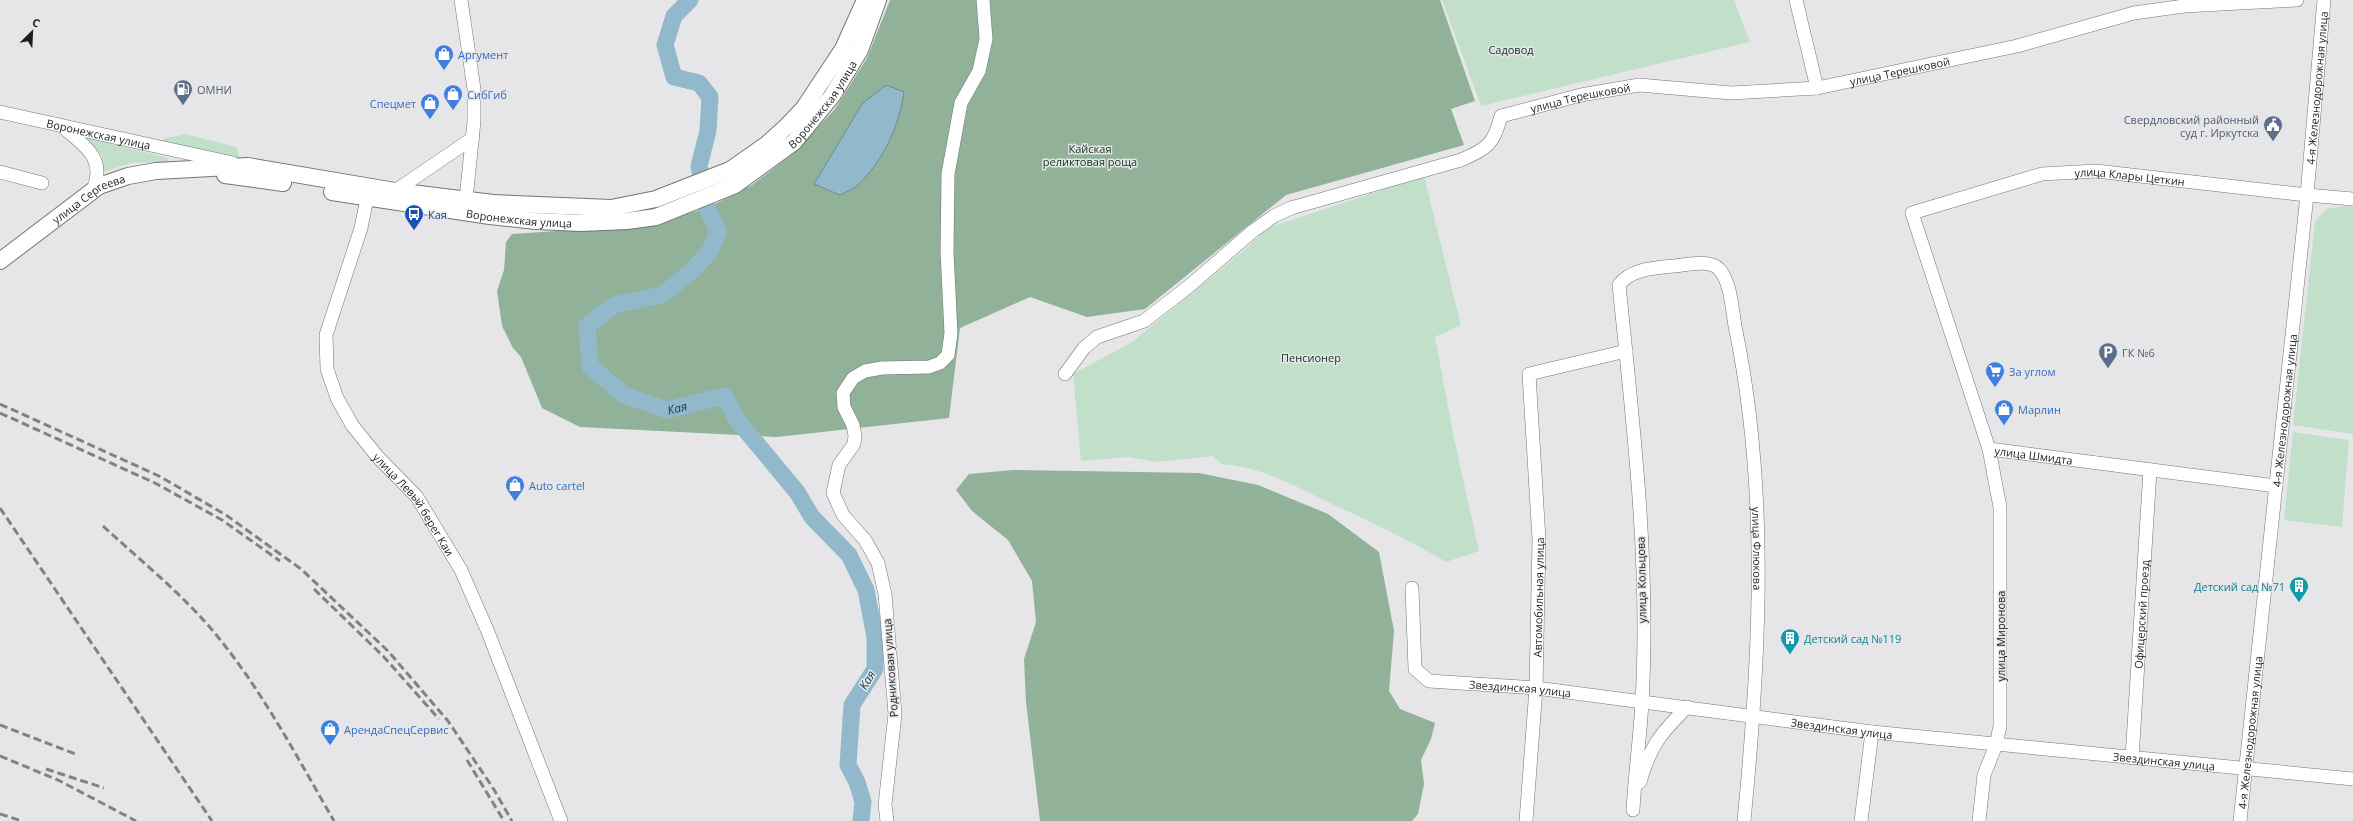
<svg xmlns="http://www.w3.org/2000/svg" width="2353" height="821" font-family="'Open Sans',sans-serif">
	<style>
		.green { fill: #c2e0c9 }
		.forest { fill: #91b199 }
		.water { fill: #92b9cb; stroke: #6f8a97 }
		.lines { fill: none; stroke-linecap: round; stroke-linejoin: round }
		.river { stroke: #92b9cb; stroke-width: 17 }
		.minor-casing { stroke: #747576; stroke-width: 14 }
		.major-casing { stroke: #747576; stroke-width: 18 }
		.minor { stroke: #fff; stroke-width: 13 }
		.major { stroke: #fff; stroke-width: 16 }
		.rail { stroke: #828283; stroke-width: 3; stroke-dasharray: 8 4; stroke-linecap: butt }
		.labels { text-anchor: middle; dominant-baseline: central; stroke-width: 3; stroke-linejoin: round; paint-order: stroke }
		.park-label { font-size: 11px; fill: #0b341b; stroke: #e6e6e8 }
		.shop-label { font-size: 11px; fill: #366cbe; stroke: #e6e6e8; text-anchor: start }
		.street-label { font-size: 11px; fill: #1e1e1e; stroke: #e6e6e8 }
		.service-label { font-size: 11px; fill: #4e5e75; stroke: #e6e6e8; text-anchor: start }
		.transit-label { font-size: 11px; fill: #164399; stroke: #e6e6e8; text-anchor: start }
		.culture-label { font-size: 11px; fill: #0d838f; stroke: #e6e6e8; text-anchor: end }
		.water-label { font-size: 12px; font-style: italic; fill: #0c4457; stroke: #e6e6e8 }
	</style>
	<rect width="100%" height="100%" fill="#e6e6e8"/>
	<path class="green" d="M 1442,0 L 1734,0 L 1750,42 L 1481,106 Z
		M 186,134 L 236,147 L 240,157 L 232,159 L 158,143 L 166,138 Z
		M 86,137 L 168,158 L 168,162 L 131,163 L 103,172 L 102,156 Z
		M 1424,176 L 1461,325 L 1435,337 L 1454,438 L 1479,551 L 1446,562 C 1409,540 1371,522 1332,504 C 1297,487 1262,467 1222,464 L 1213,456 L 1157,462 L 1129,457 L 1081,461 L 1073,374 L 1132,342 L 1242,252 L 1268,228 Z
		M 2348,206 L 2353,207 L 2353,434 L 2293,425 L 2315,221 L 2326,209 Z
		M 2293,432 L 2349,440 L 2342,527 L 2284,520 Z"/>
	<path class="forest" d="M 890,0 L 1440,0 L 1475,101 L 1451,109 L 1464,145 L 1286,195 L 1145,309 L 1087,317 L 1030,297 L 960,328 L 949,418 L 777,437 L 580,427 L 542,408 L 521,357 L 513,348 L 502,326 L 497,291 L 504,270 L 506,242 L 512,234 L 646,225 L 707,208 L 752,185 L 794,153 L 835,109 L 867,58 Z
		M 1013,470 L 1199,473 L 1258,485 L 1328,514 L 1379,552 L 1394,631 L 1389,691 L 1400,709 L 1435,723 L 1431,739 L 1421,760 L 1424,784 L 1418,814 L 1412,821 L 1040,821 L 1026,702 L 1024,659 L 1036,622 L 1032,581 L 1008,540 L 972,511 L 956,490 L 969,474 Z"/>
	<path class="water" d="M 886,85 L 904,92 C 899,126 884,159 859,184 C 854,189 846,192 840,195 L 814,184 L 862,104 Z"/>
	<g class="lines">
		<path class="river" id="s1" d="M 690,0 L 674,16 L 665,45 L 674,77 L 699,83 L 710,97 L 708,131 L 699,166 L 707,208 L 718,232 L 710,251 L 693,270 L 662,295 L 614,305 L 587,326 L 590,366 L 624,395 L 667,410 L 724,396 L 738,421 L 797,492 L 812,517 L 849,555 L 866,590 L 875,637 L 875,669 L 852,705 L 848,765 L 857,782 L 863,802 L 861,821"/>
		<g class="minor-casing">
			<g id="minor">
				<path d="M 461,0 L 474,89 L 474,121 L 465,209"/>
				<path d="M 1796,0 L 1817,88"/>
				<path id="s2" d="M 0,112 L 233,163"/>
				<path d="M 64,128 C 86,147 106,159 93,190"/>
				<path d="M 0,172 L 42,183"/>
				<path id="s3" d="M 369,189 L 361,228 L 326,335 L 327,369 L 337,398 L 352,425 L 377,456 L 417,497 L 461,570 L 488,632 L 561,821"/>
				<path d="M 395,191 L 473,138"/>
				<path id="s4" d="M 1065,374 L 1084,348 L 1097,337 L 1144,321 L 1188,287 L 1253,231 L 1274,216 L 1291,208 L 1461,160 C 1487,149 1494,144 1501,116 L 1581,95 L 1639,85 L 1731,93 L 1817,88 L 2017,46 L 2134,13 L 2184,6 L 2297,0"/>
				<path id="s5" d="M 1989,449 L 2276,486"/>
				<path id="s6" d="M 1412,588 L 1415,669 L 1429,681 L 1536,688 L 1872,732 L 2353,779"/>
				<path id="s7" d="M 2132,758 L 2150,470"/>
				<path d="M 1640,782 C 1650,746 1661,733 1687,707"/>
				<path id="s8" d="M 1633,810 C 1635,774 1640,738 1642,702 C 1650,563 1633,423 1619,285 C 1630,269 1655,268 1673,266 C 1686,265 1709,259 1719,269 C 1731,282 1732,309 1735,326 C 1769,489 1760,656 1744,821"/>
				<path d="M 887,821 L 885,805 L 895,714 L 885,594 L 878,563 L 865,540 L 843,515 L 833,493 L 839,465 L 854,444 L 855,436 L 853,425 L 844,407 L 843,393 L 853,378 L 865,371 L 882,368 L 929,367 L 940,363 L 948,355 L 951,333 L 947,252 L 948,174 L 961,103 L 979,71 L 986,39 L 983,0"/>
				<path id="s9" d="M 1526,821 L 1536,688 L 1539,540 L 1529,374 L 1626,351"/>
				<path d="M 1861,821 L 1872,732"/>
				<path id="s10" d="M 1979,821 L 1984,775 L 1996,745 L 2000,726 L 2000,507 L 1989,449 L 1912,213 L 2042,174 L 2096,171 L 2307,195 L 2353,199"/>
				<path id="s11" d="M 2240,821 L 2307,195 L 2324,0"/>
			</g>
		</g>
		<g class="major-casing">
			<g id="major">
				<path d="M 225,175 L 283,183"/>
				<path id="s12" d="M 332,192 L 490,216 L 536,221 L 581,223 L 627,221 L 656,217 L 735,185 L 794,142 L 832,96 L 860,50 L 878,0"/>
				<path id="s13" d="M 0,261 L 99,186 L 128,176 L 156,171 L 248,166 L 395,191 L 493,203 L 611,208 L 656,199 L 730,170 L 767,144 L 786,127 L 804,108 L 843,49 L 865,0"/>
			</g>
		</g>
		<use href="#minor" class="minor"/>
		<use href="#major" class="major"/>
		<path class="rail" d="M 0,404 L 159,476 L 226,515 L 301,569 L 388,651 L 448,721 L 493,788 L 512,821
			M 0,413 L 155,483 L 222,520 L 280,561
			M 0,508 L 212,821
			M 103,526 C 140,560 181,593 213,631 C 261,688 297,757 334,821
			M 314,589 L 383,656 L 439,719
			M 0,725 L 78,755
			M 0,756 L 58,780 L 136,821
			M 467,760 L 504,821
			M 46,769 L 104,788
			M 0,814 L 22,821"/>
	</g>
	<defs>
		<g id="shop-pin" transform="scale(1)"><path d="M0 17L-7.5 6A9.5 9.5 0 1 1 7.5 6Z" fill="#3f7fe0" stroke="#e6e6e8"/><path d="M-5-2.5h2.3a2.7 3.5 0 0 1 5.4 0H5L5.5 6h-11ZM-1.5-2.5h3a1.5 2.3 0 0 0-3 0Z" fill="#fff"/></g>
		<g id="fuel-pin" transform="scale(1)"><path d="M0 17L-7.5 6A9.5 9.5 0 1 1 7.5 6Z" fill="#5c6f8a" stroke="#e6e6e8"/><path d="M-5.5-6h7V0h2V4h1.3V-2.5L3-4.5l.8-.8L6-3V5H2.5V1h-1V6h-7ZM-4.2-4.7v3.2H.2V-4.7Z" fill="#fff"/></g>
		<g id="civic-pin" transform="scale(1)"><path d="M0 17L-7.5 6A9.5 9.5 0 1 1 7.5 6Z" fill="#5c6f8a" stroke="#e6e6e8"/><path d="M-.6-6.5H3V-4.5H.6V-3L4-1V1h2V6H-6V1h2V-1L-.6-3ZM-1.2 2.5V6h2.4V2.5Z" fill="#fff"/></g>
		<g id="bus-pin" transform="scale(1)"><path d="M0 17L-7.5 6A9.5 9.5 0 1 1 7.5 6Z" fill="#1a4fb4" stroke="#e6e6e8"/><path d="M-5-6H5V4H4V6H2V4H-2V6H-4V4H-5ZM-3.5-4V0h7V-4ZM-3.5 1.2v1.5H-2V1.2ZM2 1.2v1.5H3.5V1.2Z" fill="#fff"/></g>
		<g id="parking-pin" transform="scale(1)"><path d="M0 17L-7.5 6A9.5 9.5 0 1 1 7.5 6Z" fill="#5c6f8a" stroke="#e6e6e8"/><path d="M-3.5-5.5H1a3.5 3.5 0 0 1 0 7H-1V5.5H-3.5ZM-1-3.4V-.6H.8a1.4 1.4 0 0 0 0-2.8Z" fill="#fff"/></g>
		<g id="supermarket-pin" transform="scale(1)"><path d="M0 17L-7.5 6A9.5 9.5 0 1 1 7.5 6Z" fill="#3f7fe0" stroke="#e6e6e8"/><path d="M-6-5.5h2.5l.6 2H6L4.5 2H-2.5L-4.4-4H-6ZM-1.5 3.2a1.3 1.3 0 1 0 .1 0ZM3 3.2a1.3 1.3 0 1 0 .1 0Z" fill="#fff"/></g>
		<g id="building-pin" transform="scale(1)"><path d="M0 17L-7.5 6A9.5 9.5 0 1 1 7.5 6Z" fill="#0f9aa8" stroke="#e6e6e8"/><path d="M-4-6H4V6H1V3H-1V6H-4ZM-2.5-4.3h1.7v1.8h-1.7ZM.8-4.3h1.7v1.8H.8ZM-2.5-1h1.7V.8h-1.7ZM.8-1h1.7V.8H.8Z" fill="#fff"/></g>
	</defs>
	<g fill-rule="evenodd">
		<use href="#shop-pin" x="444" y="54"/>
		<use href="#fuel-pin" x="183" y="89"/>
		<use href="#shop-pin" x="453" y="94"/>
		<use href="#shop-pin" x="430" y="103"/>
		<use href="#civic-pin" x="2273" y="125"/>
		<use href="#bus-pin" x="414" y="214"/>
		<use href="#parking-pin" x="2108" y="352"/>
		<use href="#supermarket-pin" x="1995" y="371"/>
		<use href="#shop-pin" x="2004" y="409"/>
		<use href="#shop-pin" x="515" y="485"/>
		<use href="#building-pin" x="2299" y="586"/>
		<use href="#building-pin" x="1790" y="638"/>
		<use href="#shop-pin" x="330" y="729"/>
	</g>
	<g class="labels">
		<g class="park-label">
			<text x="1511" y="49">Садовод</text>
			<text x="1090" y="148">Кайская<tspan x="1090" dy="13">реликтовая роща</tspan></text>
			<text x="1311" y="357">Пенсионер</text>
		</g>
		<g class="shop-label">
			<text x="458" y="54">Аргумент</text>
			<text x="467" y="94">СибГиб</text>
			<text x="416" y="103" text-anchor="end">Спецмет</text>
			<text x="2009" y="371">За углом</text>
			<text x="2018" y="409">Марлин</text>
			<text x="529" y="485">Auto cartel</text>
			<text x="344" y="729">АрендаСпецСервис</text>
		</g>
		<g class="street-label">
			<text stroke="none"><textPath href="#s4" startOffset="929">улица Терешковой</textPath></text>
			<text stroke="none"><textPath href="#s11" startOffset="737">4-я Железнодорожная улица</textPath></text>
			<text stroke="none"><textPath href="#s4" startOffset="606">улица Терешковой</textPath></text>
			<text stroke="none"><textPath href="#s12" startOffset="532">Воронежская улица</textPath></text>
			<text stroke="none"><textPath href="#s2" startOffset="101">Воронежская улица</textPath></text>
			<text stroke="none"><textPath href="#s10" startOffset="848">улица Клары Цеткин</textPath></text>
			<text stroke="none"><textPath href="#s13" startOffset="109">улица Сергеева</textPath></text>
			<text stroke="none"><textPath href="#s12" startOffset="189">Воронежская улица</textPath></text>
			<text stroke="none"><textPath href="#s11" startOffset="413">4-я Железнодорожная улица</textPath></text>
			<text stroke="none"><textPath href="#s5" startOffset="45">улица Шмидта</textPath></text>
			<text stroke="none"><textPath href="#s3" startOffset="349">улица Левый берег Каи</textPath></text>
			<text stroke="none"><textPath href="#s8" startOffset="917">улица Флюкова</textPath></text>
			<text transform="translate(1641 580) rotate(-91)">улица Кольцова</text>
			<text stroke="none"><textPath href="#s9" startOffset="224">Автомобильная улица</textPath></text>
			<text stroke="none"><textPath href="#s7" startOffset="144">Офицерский проезд</textPath></text>
			<text transform="translate(2000 636) rotate(-90)">улица Миронова</text>
			<text transform="translate(890 668) rotate(-94)">Родниковая улица</text>
			<text stroke="none"><textPath href="#s6" startOffset="191">Звездинская улица</textPath></text>
			<text stroke="none"><textPath href="#s6" startOffset="515">Звездинская улица</textPath></text>
			<text stroke="none"><textPath href="#s11" startOffset="89">4-я Железнодорожная улица</textPath></text>
			<text stroke="none"><textPath href="#s6" startOffset="839">Звездинская улица</textPath></text>
		</g>
		<g class="service-label">
			<text x="197" y="89">ОМНИ</text>
			<text x="2259" y="119" text-anchor="end">Свердловский районный<tspan x="2259" dy="13">суд г. Иркутска</tspan></text>
			<text x="2122" y="352">ГК №6</text>
		</g>
		<g class="transit-label">
			<text x="428" y="214">Кая</text>
		</g>
		<g class="culture-label">
			<text x="2285" y="586">Детский сад №71</text>
			<text x="1804" y="638" text-anchor="start">Детский сад №119</text>
		</g>
		<g class="water-label">
			<text stroke="none"><textPath href="#s1" startOffset="579">Кая</textPath></text>
			<text transform="translate(867 680) rotate(-60)">Кая</text>
		</g>
	</g>
	<g transform="translate(32 32) rotate(24)" stroke="#e6e6e8" stroke-width="3" paint-order="stroke">
	<path d="M0-3L7 15L0 10L-7 15Z" fill="#1e1e1e"/>
	<text y="-6" font-size="11" font-weight="bold" text-anchor="middle" fill="#1e1e1e">С</text>
	</g>
</svg>
